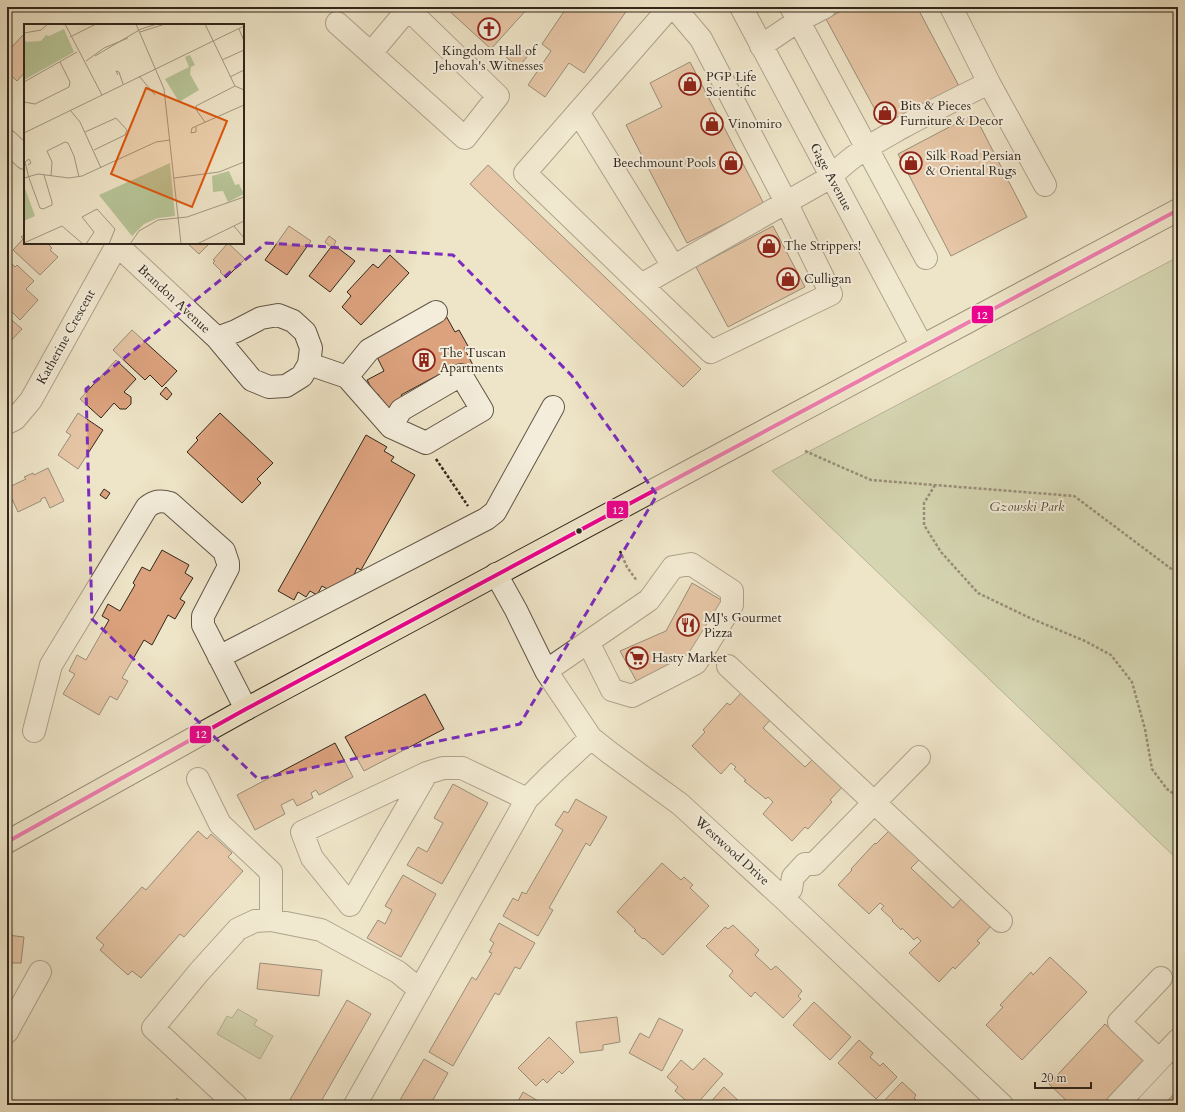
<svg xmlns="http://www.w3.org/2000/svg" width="1185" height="1112" font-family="Cardo,serif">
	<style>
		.green { fill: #b7c497; stroke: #74765a }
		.building { fill: #dca27e; stroke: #31271c }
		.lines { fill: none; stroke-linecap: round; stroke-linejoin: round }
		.minor-casing { stroke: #605647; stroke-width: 24 }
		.major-casing { stroke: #31271c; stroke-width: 24 }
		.path { stroke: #31271c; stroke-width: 2.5; stroke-dasharray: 3 2; stroke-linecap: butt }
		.minor { stroke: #f4eddb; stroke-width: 22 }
		.major { stroke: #eee4c7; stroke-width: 22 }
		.bus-1-casing { stroke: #f4eddb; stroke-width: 7 }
		.bus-1 { stroke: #eb028d; stroke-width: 4 }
		.marked { fill: none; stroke: #7b2cbf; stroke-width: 3; stroke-dasharray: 8 5; stroke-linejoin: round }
		.bus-dot { fill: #31271c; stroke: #f4eddb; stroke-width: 1.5 }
		.labels { text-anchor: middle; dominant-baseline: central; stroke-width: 4; stroke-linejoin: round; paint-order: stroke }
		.poi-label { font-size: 13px; fill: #31271c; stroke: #f4eddb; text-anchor: start }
		.street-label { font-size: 13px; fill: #31271c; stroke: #f4eddb }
		.park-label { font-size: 13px; font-style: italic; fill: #524e3b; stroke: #f4eddb }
		.inset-road { fill: none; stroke: #a29883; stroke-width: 1 }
		.view { fill: #df560d; fill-opacity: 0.15; stroke: #df560d; stroke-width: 2 }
		.inset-edge { fill: none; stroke: #31271c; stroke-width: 2 }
		.line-badge { stroke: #f4eddb; stroke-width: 1.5 }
		.badge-label { font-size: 11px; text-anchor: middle; font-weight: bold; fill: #fff }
	</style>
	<rect width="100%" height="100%" fill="#eee4c7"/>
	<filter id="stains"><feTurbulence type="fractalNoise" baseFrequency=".005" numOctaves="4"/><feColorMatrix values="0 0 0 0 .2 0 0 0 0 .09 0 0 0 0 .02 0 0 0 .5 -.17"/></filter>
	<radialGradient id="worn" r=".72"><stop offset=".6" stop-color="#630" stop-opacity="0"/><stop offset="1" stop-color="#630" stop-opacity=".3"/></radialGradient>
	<path class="green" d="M 1178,257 L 1178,860 L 772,471 Z
		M 238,1009 L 257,1020 L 254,1025 L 273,1036 L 260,1059 L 217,1034 L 227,1016 L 232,1018 Z"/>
	<path class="building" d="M 447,7 L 529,7 L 491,49 L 446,8 Z
		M 567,7 L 629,7 L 584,73 L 569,63 L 545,97 L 528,85 L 551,51 L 542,44 Z
		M 849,7 L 917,7 L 960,88 L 885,128 L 826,19 Z
		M 24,34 L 25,72 L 17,81 L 7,72 L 7,52 Z
		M 517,45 L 528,56 L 518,67 L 506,57 Z
		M 690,62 L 764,204 L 687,243 L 626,125 L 662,107 L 650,83 Z
		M 974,114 L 1027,217 L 951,256 L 898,154 Z
		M 488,165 L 701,369 L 683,387 L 470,184 Z
		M 289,226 L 311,241 L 287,275 L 265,260 Z
		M 773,226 L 805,287 L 728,327 L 696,267 Z
		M 25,234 L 25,243 L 47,243 L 52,248 L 50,250 L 58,257 L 40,275 L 13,250 L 23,239 L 21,237 Z
		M 329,236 L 336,241 L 334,245 L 355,261 L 330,292 L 309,276 L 331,247 L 325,242 Z
		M 187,243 L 210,243 L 199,254 Z
		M 228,243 L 245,259 L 226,278 L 220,272 L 221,271 L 213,263 L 215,261 L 213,260 Z
		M 390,255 L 409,273 L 361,325 L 342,307 L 351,296 L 347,292 L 373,264 L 378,268 Z
		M 10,262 L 15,267 L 17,265 L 34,281 L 26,289 L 38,300 L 20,320 L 7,307 L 7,276 L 10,273 L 7,269 L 7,265 Z
		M 445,314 L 455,332 L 459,330 L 468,346 L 464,348 L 473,365 L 457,374 L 453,367 L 401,395 L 405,401 L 387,411 L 378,394 L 376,396 L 367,380 L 384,371 L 376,355 Z
		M 7,316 L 22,329 L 7,345 Z
		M 132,330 L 177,371 L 162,387 L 150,375 L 145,380 L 113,350 Z
		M 116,360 L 136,379 L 124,392 L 131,397 L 131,404 L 126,409 L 120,409 L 114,403 L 101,418 L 80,399 Z
		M 166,387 L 172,394 L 167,400 L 160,394 Z
		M 78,413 L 103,430 L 78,469 L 58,455 L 71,435 L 66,432 Z
		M 220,413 L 273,463 L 257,479 L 261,483 L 242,503 L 187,452 L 198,440 L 196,438 Z
		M 366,435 L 387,447 L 384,451 L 394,457 L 391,461 L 415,475 L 361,570 L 357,568 L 353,577 L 329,590 L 322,586 L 317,595 L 310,591 L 306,597 L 298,592 L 294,600 L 278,591 Z
		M 48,468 L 64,501 L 50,508 L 45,497 L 41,499 L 41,501 L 18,512 L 7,488 L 26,479 L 24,477 L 33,473 L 34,475 Z
		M 104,489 L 110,493 L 106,499 L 100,495 Z
		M 162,550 L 189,565 L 185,573 L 193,578 L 180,599 L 185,602 L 175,619 L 168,615 L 152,645 L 144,640 L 122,678 L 128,681 L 117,700 L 110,696 L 99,715 L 63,694 L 75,674 L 69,671 L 77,655 L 86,660 L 109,620 L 102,616 L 108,604 L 120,611 L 135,585 L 133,583 L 142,567 L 150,571 Z
		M 692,583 L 723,601 L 691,656 L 637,682 L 620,651 L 666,631 Z
		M 743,691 L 772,718 L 763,728 L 805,767 L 814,758 L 843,786 L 830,800 L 832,802 L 808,829 L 805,827 L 792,841 L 763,814 L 773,802 L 768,797 L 766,799 L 744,781 L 746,780 L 734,769 L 736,767 L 731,763 L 721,774 L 692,746 L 705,732 L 703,730 L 727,703 L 730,705 Z
		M 425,694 L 444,729 L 364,771 L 345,737 Z
		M 335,743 L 353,777 L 319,795 L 316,790 L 311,793 L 313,798 L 297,806 L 293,799 L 281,805 L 285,814 L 255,830 L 237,795 Z
		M 453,784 L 488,803 L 442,884 L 407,865 L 418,847 L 427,852 L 443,823 L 434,818 Z
		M 576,799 L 607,817 L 590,846 L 586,843 L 549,908 L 553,910 L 538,936 L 503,916 L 513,898 L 518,901 L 522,892 L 526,894 L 563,830 L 555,825 L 564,811 L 568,813 Z
		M 890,830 L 921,858 L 911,868 L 953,908 L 962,898 L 991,926 L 977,941 L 980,943 L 955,969 L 953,967 L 939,982 L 909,953 L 921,941 L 917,937 L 914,940 L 902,928 L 901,930 L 892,921 L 893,920 L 881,909 L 884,906 L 880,903 L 869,914 L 838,885 L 852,870 L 851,869 L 875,843 L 876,844 Z
		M 198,831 L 207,839 L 211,834 L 232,853 L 228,857 L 243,871 L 184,937 L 180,934 L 141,978 L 132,971 L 128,975 L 100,950 L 104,945 L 96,938 L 142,887 L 146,890 Z
		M 662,863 L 681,880 L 684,877 L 693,885 L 690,888 L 709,906 L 663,955 L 644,938 L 643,939 L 634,931 L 636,930 L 617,912 Z
		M 403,875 L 436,894 L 401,957 L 367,938 L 378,920 L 385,924 L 392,910 L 385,906 Z
		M 499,923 L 535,943 L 520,969 L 515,967 L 499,995 L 495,993 L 453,1066 L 429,1052 L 472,977 L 476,980 L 492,953 L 489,952 L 494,943 L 490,940 Z
		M 733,925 L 759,950 L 755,955 L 771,970 L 776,966 L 802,991 L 798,996 L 801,999 L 783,1018 L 755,992 L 751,997 L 729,976 L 733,971 L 706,946 L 725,927 L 728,929 Z
		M 7,935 L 24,937 L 21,963 L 11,963 L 8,989 L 7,988 Z
		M 1050,957 L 1087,992 L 1022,1060 L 986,1025 L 1003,1007 L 1000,1005 L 1031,972 L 1033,975 Z
		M 260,963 L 322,970 L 319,996 L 257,989 Z
		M 347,1000 L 371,1014 L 319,1105 L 287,1105 Z
		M 814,1002 L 851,1037 L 830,1060 L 793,1025 Z
		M 617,1017 L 620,1042 L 603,1045 L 603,1050 L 580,1053 L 576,1022 Z
		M 659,1018 L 683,1030 L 662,1071 L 629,1053 L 640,1033 L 649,1038 Z
		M 1105,1024 L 1149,1065 L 1110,1105 L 1071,1105 L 1049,1084 Z
		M 549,1037 L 574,1062 L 562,1074 L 559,1071 L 547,1083 L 543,1079 L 536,1086 L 518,1068 Z
		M 859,1040 L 873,1053 L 870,1057 L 880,1066 L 883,1063 L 897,1077 L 876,1099 L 838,1063 Z
		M 704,1058 L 723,1074 L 696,1105 L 691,1105 L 675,1091 L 678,1087 L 667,1077 L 681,1060 L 693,1070 Z
		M 424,1059 L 448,1073 L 430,1105 L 397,1105 Z
		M 902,1082 L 916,1095 L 914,1098 L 921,1105 L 884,1105 L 882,1103 Z
		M 724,1087 L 743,1105 L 708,1105 Z
		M 1176,1091 L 1178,1092 L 1178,1105 L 1163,1105 Z
		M 523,1092 L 545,1105 L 516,1105 Z
		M 177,1098 L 184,1105 L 171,1105 Z"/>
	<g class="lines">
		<g class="minor-casing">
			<path id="minor" d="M 670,7 L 525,173 L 641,285 L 831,177 C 851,155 876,142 901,128 C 930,112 960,97 989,83 L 1045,185
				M 741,7 L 922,346
				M 791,7 L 926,258
				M 951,7 L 989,83
				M 337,23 L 465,138 L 498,96 L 406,7
				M 761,46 L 798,21 L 825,7
				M 371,53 L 408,9
				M 578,112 L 673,266
				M 7,141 L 25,158
				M 115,243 L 217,338 L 252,380 L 269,387 L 286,386 L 302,376 L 309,364 L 311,348 L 305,332 L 293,321 L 278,315 L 261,318 L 236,331 L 217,338
				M 641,285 L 711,352 L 831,294 L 786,202 L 701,39 L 674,7
				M 309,364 L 347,377 L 391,427 L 401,410 L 461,375 L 482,410 L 426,443 L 391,427
				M 347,377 L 369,350 L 436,312
				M 7,423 L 15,419 L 31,400 L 117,245
				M 496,574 L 516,610 L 546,671 L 591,738 L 610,753 L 680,804 L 783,898 L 1002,1105
				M 219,657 L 486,519 L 495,512 L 553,407
				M 728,666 L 1001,921
				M 546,671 L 649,600 L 673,567 L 691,564 L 732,591 L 732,605 L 696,663 L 632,696 L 612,690 L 588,642
				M 34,731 L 51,665 L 147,507 C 155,501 160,500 170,503 L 224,551 L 228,563 L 228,568 L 203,616 L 203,625 L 246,709
				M 427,773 L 302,832 L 312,858 L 350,905 L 427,773 L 443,768 L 462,768 L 527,799
				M 198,779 L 220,824 L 271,872 L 271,920
				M 783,898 L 791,889 L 793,877 L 805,864 L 814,864 L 919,757
				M 7,1032 L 40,972
				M 1159,1060 L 1119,1022 L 1161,978
				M 236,1105 L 153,1028 L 199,972 L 238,929 L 255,921 L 271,920 L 321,930 L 398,972 L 420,990
				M 355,1105 L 527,799 L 552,774 L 591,738
				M 1117,1105 L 1178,1040
				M 1148,1105 L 1178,1073"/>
		</g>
		<g class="major-casing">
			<path id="major" d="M 7,842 L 246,709 L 896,360 L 1178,210"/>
		</g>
		<path class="path" d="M 805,451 L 871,480 L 1074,496 L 1178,574
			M 436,459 L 468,506
			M 935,485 L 924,503 L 924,525 L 941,552 L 978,593 L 1030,618 L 1085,641 L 1111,655 L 1132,682 L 1145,729 L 1152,769 L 1167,789 L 1178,797
			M 620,551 L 627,567 L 637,581"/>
		<use href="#minor" class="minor"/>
		<use href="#major" class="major"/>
		<g class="bus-1-casing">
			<path id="bus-1" d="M 7,842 L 246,709 L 1178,210"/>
		</g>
		<use href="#bus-1" class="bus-1"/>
	</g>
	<path d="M0 0H1185V1112H0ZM 266,243 L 453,255 L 572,376 L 657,495 L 520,724 L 258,779 L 92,619 L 86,389 Z" fill="#eee4c7" fill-opacity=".55" fill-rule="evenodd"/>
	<path class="marked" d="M 266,243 L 453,255 L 572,376 L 657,495 L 520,724 L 258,779 L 92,619 L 86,389 Z"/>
	<defs>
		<g id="church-ring" transform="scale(1.15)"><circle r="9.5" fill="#f4eddb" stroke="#8f2418" stroke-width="1.5"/><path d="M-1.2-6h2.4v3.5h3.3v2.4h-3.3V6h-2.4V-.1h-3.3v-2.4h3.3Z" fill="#8f2418"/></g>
		<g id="shop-ring" transform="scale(1.15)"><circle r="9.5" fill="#f4eddb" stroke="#8f2418" stroke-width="1.5"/><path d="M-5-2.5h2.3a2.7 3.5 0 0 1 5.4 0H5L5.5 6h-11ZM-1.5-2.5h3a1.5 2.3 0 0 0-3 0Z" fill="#8f2418"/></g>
		<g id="building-ring" transform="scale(1.15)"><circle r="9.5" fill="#f4eddb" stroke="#8f2418" stroke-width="1.5"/><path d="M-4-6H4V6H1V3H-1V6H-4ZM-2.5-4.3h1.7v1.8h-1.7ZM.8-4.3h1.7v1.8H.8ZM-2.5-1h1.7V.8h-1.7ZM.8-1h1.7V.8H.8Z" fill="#8f2418"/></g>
		<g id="restaurant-ring" transform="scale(1.15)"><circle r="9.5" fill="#f4eddb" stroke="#8f2418" stroke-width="1.5"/><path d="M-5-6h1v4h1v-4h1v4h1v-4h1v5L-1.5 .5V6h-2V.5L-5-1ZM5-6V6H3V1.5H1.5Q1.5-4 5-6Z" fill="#8f2418"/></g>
		<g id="supermarket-ring" transform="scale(1.15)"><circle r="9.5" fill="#f4eddb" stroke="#8f2418" stroke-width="1.5"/><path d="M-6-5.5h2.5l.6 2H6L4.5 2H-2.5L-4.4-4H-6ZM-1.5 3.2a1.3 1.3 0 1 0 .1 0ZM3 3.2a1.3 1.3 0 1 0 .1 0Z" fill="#8f2418"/></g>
	</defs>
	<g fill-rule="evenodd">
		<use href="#church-ring" x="489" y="29"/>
		<use href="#shop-ring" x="690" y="84"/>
		<use href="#shop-ring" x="885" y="113"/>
		<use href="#shop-ring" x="712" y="124"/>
		<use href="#shop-ring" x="731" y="163"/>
		<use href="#shop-ring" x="911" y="163"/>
		<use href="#shop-ring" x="769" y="246"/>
		<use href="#shop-ring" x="788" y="279"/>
		<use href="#building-ring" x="424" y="360"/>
		<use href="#restaurant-ring" x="688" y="625"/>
		<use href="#supermarket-ring" x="637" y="658"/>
	</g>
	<circle class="bus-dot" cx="579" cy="531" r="3.5"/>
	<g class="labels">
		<g class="poi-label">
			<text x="489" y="51" text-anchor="middle">Kingdom Hall of<tspan x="489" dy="15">Jehovah's Witnesses</tspan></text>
			<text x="706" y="77">PGP Life<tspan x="706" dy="15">Scientific</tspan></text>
			<text x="900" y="106">Bits &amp; Pieces<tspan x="900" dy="15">Furniture &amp; Decor</tspan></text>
			<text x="728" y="124">Vinomiro</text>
			<text x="926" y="156">Silk Road Persian<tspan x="926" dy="15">&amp; Oriental Rugs</tspan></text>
			<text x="716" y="163" text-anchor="end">Beechmount Pools</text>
			<text x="784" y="246">The Strippers!</text>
			<text x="804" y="279">Culligan</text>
			<text x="440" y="353">The Tuscan<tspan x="440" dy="15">Apartments</tspan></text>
			<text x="704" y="618">MJ's Gourmet<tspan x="704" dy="15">Pizza</tspan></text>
			<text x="652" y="658">Hasty Market</text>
		</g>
		<g class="street-label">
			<text transform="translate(831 177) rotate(62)">Gage Avenue</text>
			<text transform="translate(174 299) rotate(43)">Brandon Avenue</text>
			<text transform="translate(66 337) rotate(-61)">Katherine Crescent</text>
			<text transform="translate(732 851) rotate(42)">Westwood Drive</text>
		</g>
		<g class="park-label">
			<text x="1027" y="507">Gzowski Park</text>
		</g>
	</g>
	<g transform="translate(24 24)">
		<rect width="220" height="220" fill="#eee4c7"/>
		<path d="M 40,5 L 50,28 L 0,56 L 0,16 L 3,18 L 17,17 L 22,11 L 25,12 ZM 166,31 L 171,41 L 167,43 L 166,50 L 175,66 L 155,78 L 141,55 L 165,43 L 161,33 ZM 146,139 L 151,192 L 134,194 L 120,200 L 108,212 L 75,171 ZM 205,147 L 211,161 L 215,160 L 220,170 L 204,178 L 199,167 L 189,168 L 188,152 ZM 0,162 L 11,192 L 0,197 Z" fill="#b7c497"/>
		<path class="inset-road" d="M 41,0 L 78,71M 112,0 L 140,65 L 157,220M 181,0 L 211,62 L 220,66M 215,5 L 220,17M 116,8 L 141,0M 0,9 L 17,6 L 24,0M 46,13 L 72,0M 71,32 L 117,5 L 133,0M 198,36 L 220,26M 62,37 L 80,24 L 104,14M 94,51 L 92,47 L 95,48 L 99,60M 115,52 L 131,71M 206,53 L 220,46M 0,58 L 53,28M 0,78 L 11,80 L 45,63 L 46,58 L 36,38M 46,86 L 56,98 L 77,144M 181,98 L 173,87 L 172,82 L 211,62M 172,103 L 172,108 L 167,109 L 168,104 L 220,81M 61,108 L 92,94 L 103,106 L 101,111 L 70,126M 0,109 L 220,2M 4,141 L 7,139 L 5,135 L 1,138 L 5,154 L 16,184 L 19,185 L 28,181 L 28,178 L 20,151M 27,152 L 28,138 L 23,127 L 41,118 L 44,119 L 50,132 L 55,153M 0,154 L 14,150 L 45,154 L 58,152 L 132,118 L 146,116M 150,154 L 195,148 L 220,138M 210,202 L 220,214M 0,219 L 38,202 L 59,220M 62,220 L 70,208 L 58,193 L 73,185 L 91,205 L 85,220M 106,220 L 115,207 L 134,196 L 163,193 L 220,173M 173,220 L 220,197"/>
		<path class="view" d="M 122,64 L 203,97 L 168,183 L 87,150 Z"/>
		<rect width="220" height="220" class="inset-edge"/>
	</g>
	<g class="line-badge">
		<rect x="971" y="305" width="23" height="19" rx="4" fill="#eb028d"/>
		<rect x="606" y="500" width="23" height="19" rx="4" fill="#eb028d"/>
		<rect x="189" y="725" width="23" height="19" rx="4" fill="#eb028d"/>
	</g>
	<g class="badge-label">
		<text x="982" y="319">12</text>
		<text x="618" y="514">12</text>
		<text x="201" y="738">12</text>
	</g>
	<rect width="1185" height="1112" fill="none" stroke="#eee4c7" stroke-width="24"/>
	<rect x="8" y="8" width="1169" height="1096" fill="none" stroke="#31271c" stroke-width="2"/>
	<rect x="12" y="12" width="1161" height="1088" fill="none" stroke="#31271c"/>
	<path d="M1035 1082v6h56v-6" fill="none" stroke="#31271c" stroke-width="2"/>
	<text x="1041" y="1082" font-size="12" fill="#31271c" stroke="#f4eddb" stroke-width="3" paint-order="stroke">20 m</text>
	<rect width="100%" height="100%" filter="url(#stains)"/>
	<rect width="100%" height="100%" fill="url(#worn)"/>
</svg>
